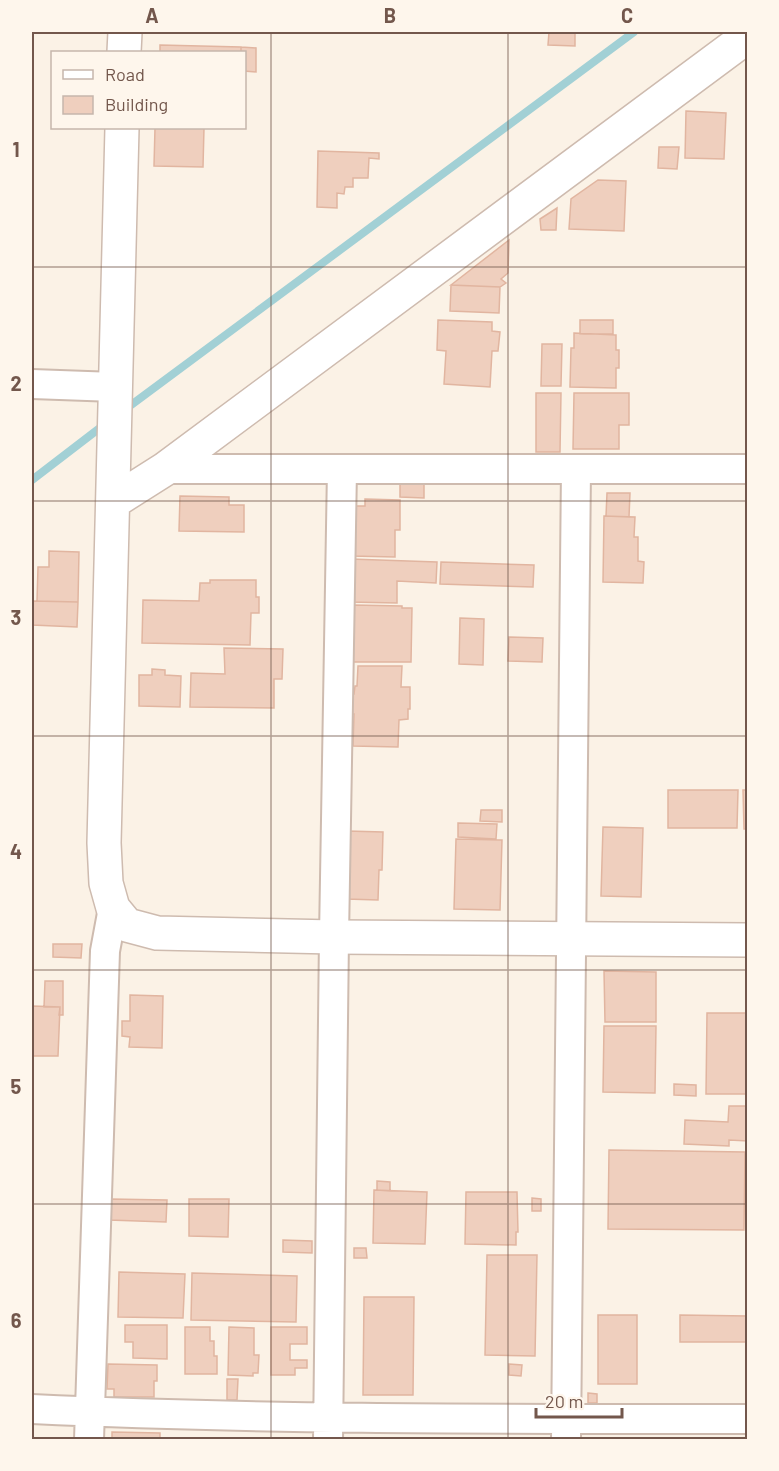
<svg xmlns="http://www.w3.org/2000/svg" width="779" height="1471" font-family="Barlow,sans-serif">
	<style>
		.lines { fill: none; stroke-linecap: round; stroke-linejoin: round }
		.stream { stroke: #a2d0d5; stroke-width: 8 }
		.building { fill: #efcfbe; stroke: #e1b5a0; stroke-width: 1.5 }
		.minor-casing { stroke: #cebbaf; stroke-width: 32 }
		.tertiary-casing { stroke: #cebbaf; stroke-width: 36 }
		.minor { stroke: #fff; stroke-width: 28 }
		.tertiary { stroke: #fff; stroke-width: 33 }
		.grid { fill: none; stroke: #73574c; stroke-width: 1.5; stroke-opacity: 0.55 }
		.neatline { fill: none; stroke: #73574c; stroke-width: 2 }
		.grid-label { font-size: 20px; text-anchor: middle; font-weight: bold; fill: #73574c }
	</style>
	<rect width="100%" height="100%" fill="#fbf2e6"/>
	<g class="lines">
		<path class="stream" d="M 123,411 L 634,32
			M 32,480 L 105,424"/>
	</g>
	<path class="building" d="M 549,32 L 589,32 L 575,32 L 575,46 L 548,45 Z
		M 160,45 L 241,47 L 241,52 L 160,52 Z
		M 241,47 L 256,48 L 256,72 L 244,71 L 244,52 L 241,52 Z
		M 686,111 L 726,113 L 724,159 L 685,158 Z
		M 155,128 L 204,128 L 203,167 L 154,166 Z
		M 659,147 L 679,147 L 677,169 L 658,168 Z
		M 318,151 L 379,153 L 379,159 L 369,158 L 368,178 L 353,178 L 353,187 L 345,187 L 344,194 L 337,193 L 337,208 L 317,207 Z
		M 598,180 L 626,181 L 624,231 L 569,229 L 571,199 Z
		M 557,208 L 556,230 L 541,230 L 540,219 Z
		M 509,240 L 508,273 L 501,279 L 506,283 L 500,287 L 451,285 Z
		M 451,285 L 500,287 L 499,313 L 450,311 Z
		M 438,320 L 492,322 L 492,331 L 500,332 L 498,351 L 492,351 L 490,387 L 444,384 L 446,351 L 437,350 Z
		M 580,320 L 613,320 L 613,334 L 580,334 Z
		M 574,333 L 616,335 L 616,350 L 619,350 L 619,368 L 616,368 L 616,388 L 570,387 L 571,348 L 574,348 Z
		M 542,344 L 562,344 L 561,386 L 541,386 Z
		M 536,393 L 561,393 L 560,452 L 536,452 Z
		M 574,393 L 629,393 L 629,425 L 619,425 L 619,449 L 573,449 Z
		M 400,482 L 424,483 L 424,498 L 400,497 Z
		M 607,493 L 630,493 L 629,517 L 606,516 Z
		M 180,496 L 229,497 L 229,505 L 244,505 L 244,532 L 179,531 Z
		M 365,499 L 400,500 L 400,530 L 395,530 L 395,557 L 351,556 L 352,506 L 365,506 Z
		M 604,516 L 635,517 L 634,537 L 638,537 L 638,561 L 644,562 L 643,583 L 603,582 Z
		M 49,551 L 79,552 L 78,602 L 37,601 L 38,567 L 49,567 Z
		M 350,559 L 437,562 L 436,583 L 397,581 L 397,603 L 349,602 Z
		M 441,562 L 534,565 L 533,587 L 440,584 Z
		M 210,580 L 256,580 L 256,597 L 259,597 L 259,613 L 251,613 L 250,645 L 142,643 L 143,600 L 199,601 L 200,583 L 210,583 Z
		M 32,601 L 78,602 L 77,627 L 32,625 Z
		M 353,605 L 402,606 L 402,608 L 412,608 L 411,662 L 349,662 Z
		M 460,618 L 484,619 L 483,665 L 459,664 Z
		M 509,637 L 543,638 L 542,662 L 508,661 Z
		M 224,648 L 283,649 L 282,679 L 274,679 L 274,708 L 190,707 L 191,673 L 225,674 Z
		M 358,666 L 402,666 L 401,687 L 410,687 L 410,709 L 408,709 L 408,719 L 399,720 L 398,747 L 353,746 L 354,714 L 351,714 L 351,694 L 354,694 L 355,686 L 357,686 Z
		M 152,669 L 165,670 L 165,675 L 181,676 L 180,707 L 139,706 L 139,675 L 152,675 Z
		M 668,790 L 738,790 L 737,828 L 668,828 Z
		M 743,790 L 748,790 L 748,829 L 744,829 Z
		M 481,810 L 502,810 L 502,822 L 480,821 Z
		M 458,823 L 497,824 L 496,839 L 458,837 Z
		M 603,827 L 643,828 L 641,897 L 601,896 Z
		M 347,831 L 383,832 L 382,870 L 379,870 L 378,900 L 346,899 Z
		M 456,839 L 502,840 L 500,910 L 454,909 Z
		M 53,944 L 82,944 L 81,958 L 53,957 Z
		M 604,971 L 656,972 L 656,1022 L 605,1022 Z
		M 45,981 L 63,981 L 63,1015 L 59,1015 L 60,1007 L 44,1007 Z
		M 130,995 L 163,996 L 162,1048 L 129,1047 L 130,1037 L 122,1036 L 122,1021 L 130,1021 Z
		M 32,1006 L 60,1007 L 58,1056 L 32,1056 Z
		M 707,1013 L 748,1013 L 748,1094 L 706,1094 Z
		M 604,1026 L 656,1026 L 655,1093 L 603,1092 Z
		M 674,1084 L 696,1085 L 696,1096 L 674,1095 Z
		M 729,1106 L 748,1106 L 748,1141 L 729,1140 L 729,1146 L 684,1144 L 685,1120 L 728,1122 Z
		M 609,1150 L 745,1152 L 744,1230 L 608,1229 Z
		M 377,1181 L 390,1182 L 390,1191 L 377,1190 Z
		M 374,1190 L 427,1192 L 425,1244 L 373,1243 Z
		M 466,1192 L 517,1192 L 518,1232 L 516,1232 L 516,1245 L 465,1244 Z
		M 532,1198 L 541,1199 L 541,1211 L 532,1211 Z
		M 110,1199 L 167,1200 L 166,1222 L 109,1220 Z
		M 189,1199 L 229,1199 L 228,1237 L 189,1236 Z
		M 283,1240 L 312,1241 L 312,1253 L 283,1252 Z
		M 354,1248 L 366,1248 L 367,1258 L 354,1258 Z
		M 487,1255 L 537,1255 L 535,1356 L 485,1355 Z
		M 119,1272 L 185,1274 L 183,1318 L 118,1317 Z
		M 192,1273 L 297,1276 L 296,1322 L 191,1320 Z
		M 364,1297 L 414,1297 L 413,1395 L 363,1395 Z
		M 598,1315 L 637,1315 L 637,1384 L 598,1384 Z
		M 680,1315 L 748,1316 L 748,1342 L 680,1342 Z
		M 125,1325 L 167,1325 L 167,1359 L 133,1358 L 133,1342 L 125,1342 Z
		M 185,1327 L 210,1327 L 210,1341 L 214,1341 L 214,1356 L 217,1356 L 217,1374 L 185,1374 Z
		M 229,1327 L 254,1328 L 254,1355 L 259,1355 L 258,1373 L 253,1373 L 253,1376 L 228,1375 Z
		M 271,1327 L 307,1327 L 307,1344 L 290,1344 L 290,1360 L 307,1360 L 307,1368 L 295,1368 L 295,1375 L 271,1375 Z
		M 108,1364 L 157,1365 L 157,1381 L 154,1381 L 154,1397 L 114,1397 L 114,1389 L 107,1389 Z
		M 509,1364 L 522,1365 L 521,1376 L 509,1375 Z
		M 227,1379 L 238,1379 L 237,1400 L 227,1400 Z
		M 588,1393 L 597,1394 L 597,1403 L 588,1403 Z
		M 112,1432 L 160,1433 L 160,1440 L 112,1440 Z"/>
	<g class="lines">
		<g class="minor-casing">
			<path id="minor" d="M 32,384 L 115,387
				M 165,469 L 748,469
				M 32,1409 C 270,1420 509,1419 748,1419
				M 89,1440 L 105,951 L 113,908
				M 328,1440 L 334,937 L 342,469
				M 566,1440 L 576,469"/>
		</g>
		<g class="tertiary-casing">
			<path id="tertiary" d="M 124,52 L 125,32
				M 122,128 L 104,843 L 106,883 L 113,908 L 127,925 L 157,933 L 334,937 L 748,940
				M 113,502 L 165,469 L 748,36"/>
		</g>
		<use href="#minor" class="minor"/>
		<use href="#tertiary" class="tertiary"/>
	</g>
	<path class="grid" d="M 271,32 L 271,1440M 508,32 L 508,1440M 32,267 L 748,267M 32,501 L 748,501M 32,736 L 748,736M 32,970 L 748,970M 32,1204 L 748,1204"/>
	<rect width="779" height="1471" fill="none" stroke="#fef6ec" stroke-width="66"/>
	<rect x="51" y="51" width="195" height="78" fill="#fef6ec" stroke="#c6b6ac" stroke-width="1.5"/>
	<rect x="63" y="70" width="30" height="9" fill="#ffffff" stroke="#c6b6ac" stroke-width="1.5"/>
	<text x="105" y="81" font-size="18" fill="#73574c">Road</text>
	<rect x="63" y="96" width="30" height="18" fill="#efcfbe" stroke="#c6b6ac" stroke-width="1.5"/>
	<text x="105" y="111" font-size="18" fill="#73574c">Building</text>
	<path d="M536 1408v9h86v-9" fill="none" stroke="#73574c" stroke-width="3"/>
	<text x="545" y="1408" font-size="18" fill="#73574c" stroke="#fef6ec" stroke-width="4.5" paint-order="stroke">20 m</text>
	<rect x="33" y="33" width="713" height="1405" class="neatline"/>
	<g class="grid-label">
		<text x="152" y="23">A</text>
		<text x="390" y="23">B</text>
		<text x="627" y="23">C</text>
		<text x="16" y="157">1</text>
		<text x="16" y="391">2</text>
		<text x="16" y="625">3</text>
		<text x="16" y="859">4</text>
		<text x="16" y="1094">5</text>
		<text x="16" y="1328">6</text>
	</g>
</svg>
